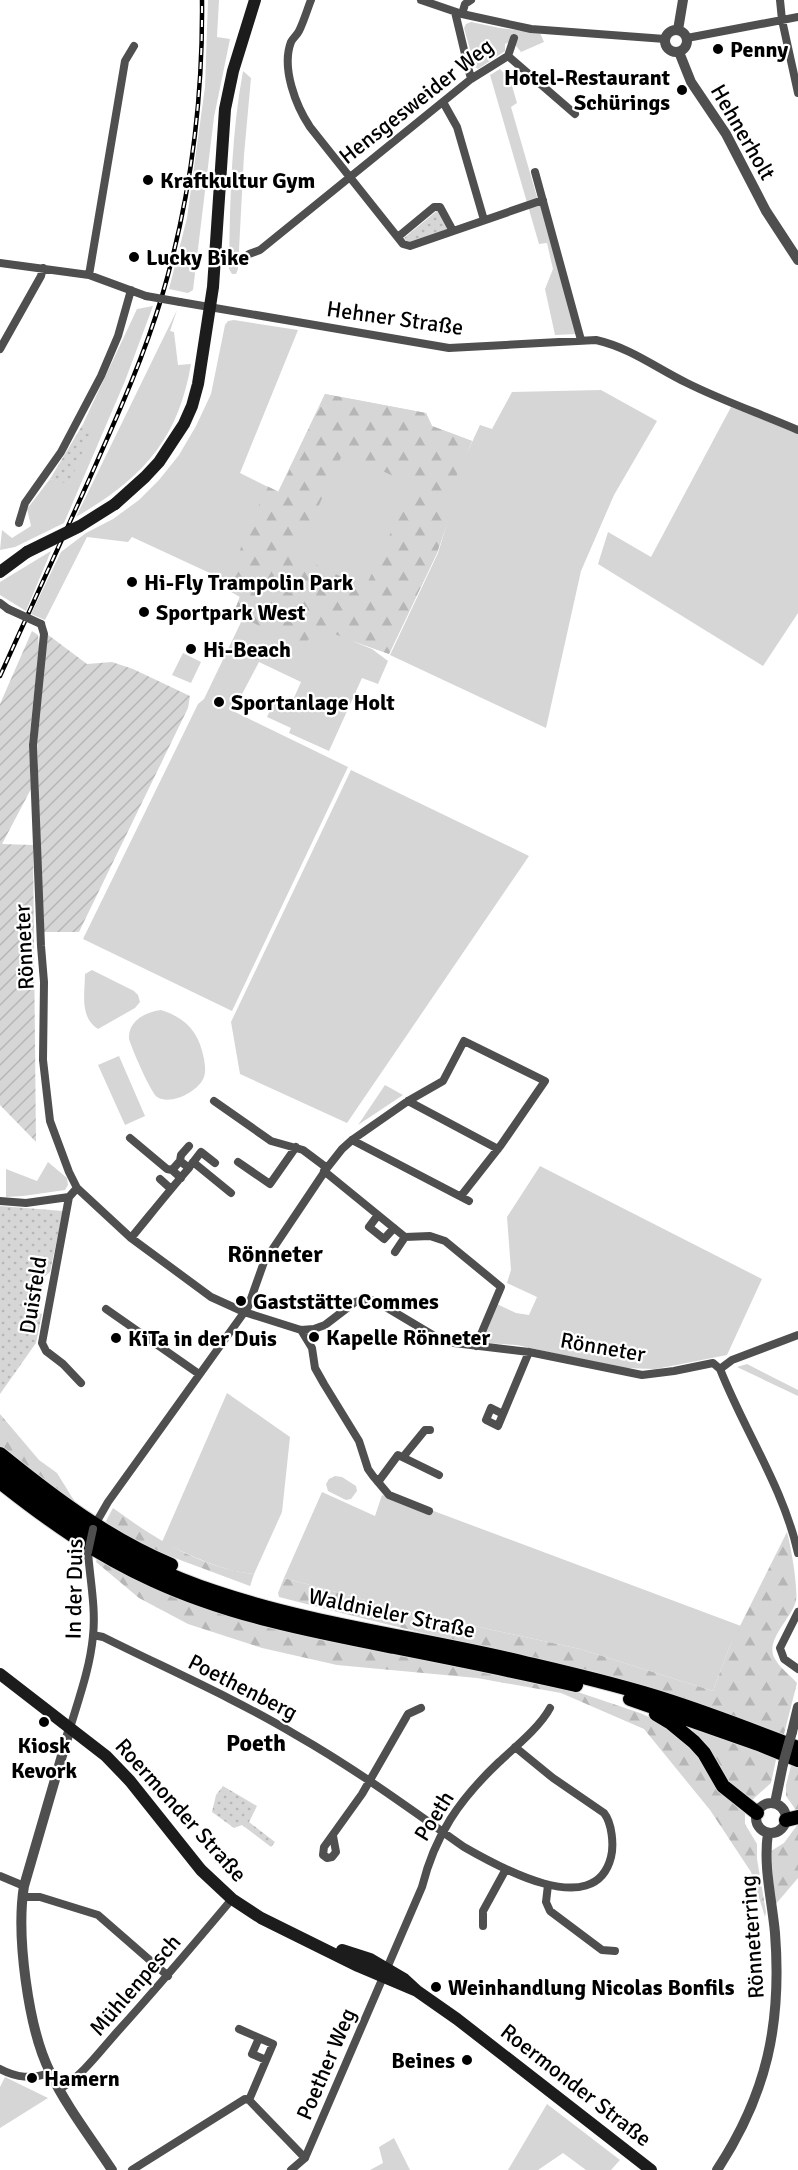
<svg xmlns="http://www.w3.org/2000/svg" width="798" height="2170" font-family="Signika,sans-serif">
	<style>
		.grass { fill: #d6d6d6 }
		.forest { fill: url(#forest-firs); fill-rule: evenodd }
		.park { fill: url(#park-dots) }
		.garden { fill: url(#garden-furrows) }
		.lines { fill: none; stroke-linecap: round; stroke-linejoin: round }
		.trunk-casing { stroke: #dbdbdb; stroke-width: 16 }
		.minor { stroke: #4f4f4f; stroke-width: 8 }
		.tertiary { stroke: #4f4f4f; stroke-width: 10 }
		.secondary { stroke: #1c1c1c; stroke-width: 12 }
		.trunk { stroke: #000; stroke-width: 14 }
		.rail-casing { stroke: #000; stroke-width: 4.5 }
		.rail { stroke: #fff; stroke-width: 2; stroke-dasharray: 7; stroke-linecap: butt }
		.minor-bridge { stroke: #4f4f4f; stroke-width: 8 }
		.tertiary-bridge { stroke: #4f4f4f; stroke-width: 10 }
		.secondary-bridge { stroke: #1c1c1c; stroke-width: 12 }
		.poi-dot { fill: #000; stroke: #fff; stroke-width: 2 }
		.labels { text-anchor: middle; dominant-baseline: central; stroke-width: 4.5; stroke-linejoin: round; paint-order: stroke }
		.poi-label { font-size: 22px; font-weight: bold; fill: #000; stroke: #fff; text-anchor: start }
		.street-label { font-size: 22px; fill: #000; stroke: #fff }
		.neighbourhood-label { font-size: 24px; font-weight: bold; fill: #000; stroke: #fff }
	</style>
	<defs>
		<pattern id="forest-firs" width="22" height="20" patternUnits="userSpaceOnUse" patternTransform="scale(1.5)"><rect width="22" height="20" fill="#d6d6d6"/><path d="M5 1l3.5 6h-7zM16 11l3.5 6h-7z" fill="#b6b6b6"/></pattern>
		<pattern id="park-dots" width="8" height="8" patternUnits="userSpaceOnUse" patternTransform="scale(1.5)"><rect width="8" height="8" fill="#d6d6d6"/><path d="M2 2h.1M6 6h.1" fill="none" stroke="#b6b6b6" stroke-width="1.8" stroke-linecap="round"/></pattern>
		<pattern id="garden-furrows" width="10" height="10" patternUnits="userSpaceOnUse" patternTransform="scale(1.5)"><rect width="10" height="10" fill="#d6d6d6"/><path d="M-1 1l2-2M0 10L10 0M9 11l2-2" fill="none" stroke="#b6b6b6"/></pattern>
	</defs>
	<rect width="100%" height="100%" fill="#fff"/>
	<path class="grass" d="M 208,0 L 219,0 L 217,37 L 230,39 L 214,117 L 193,290 L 188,293 L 169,289 L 187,218 L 205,87 Z
		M 471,22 L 500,28 L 540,33 L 544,42 L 521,52 L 512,41 L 505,44 L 505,51 L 478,69 L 475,67 L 464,28 L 466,24 Z
		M 500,69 L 510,79 L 517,103 L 511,107 L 537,197 L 542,206 L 577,334 L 555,335 L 545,289 L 553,269 L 547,243 L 539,244 L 490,75 Z
		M 243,71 L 251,78 L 244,155 L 238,269 L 236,274 L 232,274 L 229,269 C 230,201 231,137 243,71 Z
		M 153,306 L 125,381 L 64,523 L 15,547 L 0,550 L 2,530 L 12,538 L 31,526 L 27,509 L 50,479 L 69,483 L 89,435 L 83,424 L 137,309 Z
		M 177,310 L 170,331 L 174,332 L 178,365 L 191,364 C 178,441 141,479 76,517 Z
		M 234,320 L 298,330 L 240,473 L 278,492 L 325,394 L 426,413 L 432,426 L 472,441 L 467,453 L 480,425 L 492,429 L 512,392 L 601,390 L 657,421 L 614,495 L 581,571 L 546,728 L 390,655 L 438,553 L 448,520 L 437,553 L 389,654 L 350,640 L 372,649 L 388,661 L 378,684 L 362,678 L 329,751 L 289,733 L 291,728 L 267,717 L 274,702 L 289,709 L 301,682 L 259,662 L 233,711 L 348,767 L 232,1011 L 83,939 L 198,704 L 204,699 L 243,618 L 236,607 L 240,597 L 224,588 L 227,581 L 132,537 L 128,542 L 87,537 L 45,620 L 31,614 L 61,552 L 86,533 L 113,519 L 139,500 L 159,480 L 179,455 L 196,426 L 211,394 L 225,325 L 228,321 Z
		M 731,407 L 798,434 L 798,613 L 763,666 L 598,564 L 608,532 L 651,557 Z
		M 51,551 L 26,611 L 0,595 L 0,582 Z
		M 183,653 L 201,662 L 191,683 L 172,675 Z
		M 351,770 L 529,856 L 347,1123 L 240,1074 L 231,1022 Z
		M 92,970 L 134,991 L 138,995 L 140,1002 L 135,1008 L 98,1029 C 79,1017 85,993 85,974 Z
		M 161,1010 C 186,1018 199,1032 204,1059 C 205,1065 206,1071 204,1077 C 199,1091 171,1106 157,1097 C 150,1091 132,1049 129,1039 C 128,1021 145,1012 161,1010 Z
		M 119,1056 L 145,1116 L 125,1125 L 98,1065 Z
		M 385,1085 L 403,1095 L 358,1125 Z
		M 48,1162 L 67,1178 L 68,1185 L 65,1190 L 23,1196 L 6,1197 L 6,1169 L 37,1181 Z
		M 540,1166 L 762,1279 L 727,1355 L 656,1369 L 622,1368 L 517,1345 L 486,1343 L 483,1336 L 497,1304 L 516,1313 L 529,1315 L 537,1297 L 507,1283 L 511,1270 L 507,1217 Z
		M 747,1364 L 798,1390 L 798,1396 L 737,1367 Z
		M 227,1393 L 290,1437 L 282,1512 L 254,1574 C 221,1571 192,1556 162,1542 Z
		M 335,1476 L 342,1477 L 356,1486 L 357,1491 L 351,1499 L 346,1500 L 328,1491 L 326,1484 L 329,1479 Z
		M 322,1492 L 375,1516 L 382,1495 L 431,1510 L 741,1626 L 729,1648 L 713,1691 L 580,1649 L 410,1612 L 284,1578 Z
		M 5,2077 L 48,2098 L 0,2128 L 0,2087 Z
		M 547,2104 L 620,2160 L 611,2170 L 586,2170 L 563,2153 L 538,2170 L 508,2170 Z
		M 394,2138 L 410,2170 L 370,2170 L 383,2163 L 379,2147 Z"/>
	<path class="forest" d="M 325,394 L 426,413 L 432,426 L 472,441 L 447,497 L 449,518 L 437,553 L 389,654 L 318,628 L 303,646 L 243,618 L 236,607 L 240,596 L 224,588 L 267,486 L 279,492 ZM 343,453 L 413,485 L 365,588 L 296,555 Z
		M 0,1414 L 39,1460 L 57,1473 L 75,1502 L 73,1502 L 0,1447 Z
		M 113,1508 C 155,1539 202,1568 254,1574 L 250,1586 L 156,1551 L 111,1527 L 106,1521 Z
		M 787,1532 C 791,1547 798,1586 796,1601 C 791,1619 764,1641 775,1659 C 780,1668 790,1675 797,1683 L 783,1738 C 727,1719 671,1697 615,1681 C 503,1651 390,1626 279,1597 L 278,1593 L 284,1578 L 410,1612 L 580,1649 L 713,1691 L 729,1648 Z
		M 98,1555 L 563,1687 L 640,1713 L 667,1725 L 690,1740 L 694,1725 L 777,1755 L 771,1783 L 751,1801 L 746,1808 L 745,1816 L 745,1824 L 757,1844 L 757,1859 L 766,1912 L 765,1917 L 751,1872 L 710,1810 L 644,1729 L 561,1693 L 477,1678 L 337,1665 L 262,1648 L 188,1624 L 139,1598 L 96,1562 Z
		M 792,1762 L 798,1764 L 798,1813 L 786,1796 L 786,1785 Z
		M 798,1824 L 798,1878 L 775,1905 L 771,1851 L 784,1843 Z"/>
	<path class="park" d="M 438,210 L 448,229 L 408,243 L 404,238 Z
		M 83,424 L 90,434 L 69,484 L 50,479 Z
		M 0,1206 L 63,1211 L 50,1272 L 44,1277 L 37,1313 L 42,1314 L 36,1343 L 0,1394 Z
		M 223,1786 L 257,1806 L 249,1822 L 275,1842 L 271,1847 L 242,1825 L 234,1828 L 212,1812 L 216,1795 Z"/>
	<path class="garden" d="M 32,631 L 38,635 L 39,649 L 29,742 L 31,789 L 2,844 L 33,845 L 36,1142 L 0,1105 L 0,704 Z
		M 47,634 L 87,664 L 112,662 L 133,669 L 190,696 L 188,708 L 79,932 L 42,932 L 37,732 Z"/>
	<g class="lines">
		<g class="trunk-casing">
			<path id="trunk" d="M 0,1454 C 53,1497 107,1538 171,1565
				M 0,1469 C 64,1522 136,1566 215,1592 C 316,1626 422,1638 525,1663 C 572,1674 620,1685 666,1700 C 710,1714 754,1731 798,1748
				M 0,1482 C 48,1520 97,1555 153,1580 C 229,1615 312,1631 394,1647 C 455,1659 516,1671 576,1685
				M 630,1699 L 761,1745 L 798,1760
				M 656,1714 L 671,1723 L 694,1742 L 704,1753 L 723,1786 L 757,1813
				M 786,1820 L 798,1817"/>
		</g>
		<path class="minor" d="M 311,0 C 307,10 304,21 299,31 C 297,35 293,38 291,42 C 281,68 296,106 310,127 L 403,244 L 410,246 L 543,200
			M 421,0 L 462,14 L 531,29 L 665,39
			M 780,0 L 782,20 L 798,93
			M 455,12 L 471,79
			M 462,14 L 465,4 L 471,0
			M 687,38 L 798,17
			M 508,56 L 575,114
			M 443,102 L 457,127 L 484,220
			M 535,172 L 581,340
			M 399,236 L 434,207 L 440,207 L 453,231
			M 249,254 L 260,250 L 471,79 L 508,56 L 514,38
			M 0,263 L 89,275 L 146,296
			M 89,275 L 125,61 L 134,46
			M 180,302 L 449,348 L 596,340 C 631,348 656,368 687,383 C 723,401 761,414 798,430
			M 0,349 L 41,276 L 43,268
			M 19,523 L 25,503 L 61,452 L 101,376 L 118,336 L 131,290
			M 0,603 L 8,609
			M 41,624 L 44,634 L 33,745 L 41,946 L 44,982 L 43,1060 L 50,1121 L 69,1172 L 77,1188 L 131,1238 L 211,1297 L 244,1312 L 301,1330 L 314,1329 L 325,1325 L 355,1302 L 362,1300 L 369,1299 L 379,1303 L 436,1337 L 454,1343 L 529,1352 L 642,1375 L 674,1371 L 713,1363 L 720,1369 C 745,1432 783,1487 798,1553
			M 214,1101 L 271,1141 L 303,1150 L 327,1168
			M 408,1101 L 498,1149
			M 130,1138 L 167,1169 L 172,1170
			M 352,1140 L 469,1201
			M 180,1161 L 181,1155 L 189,1146
			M 193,1162 L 231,1193
			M 238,1162 L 270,1184 L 296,1147
			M 191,1165 L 201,1152 L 215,1163
			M 324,1171 L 405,1237 L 430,1236 L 445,1241 L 501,1287 L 476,1346
			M 160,1179 L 171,1189
			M 69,1197 L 42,1343 L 46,1351 L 63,1364 L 81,1383
			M 0,1201 L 26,1203 L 69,1197 L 77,1188
			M 378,1215 L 369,1227 L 384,1239 L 394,1228
			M 131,1238 C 150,1215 169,1191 189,1168 L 180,1161 L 172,1170 L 181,1178
			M 395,1252 L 405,1237
			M 106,1309 L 199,1374
			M 301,1330 L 312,1348 L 315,1368 L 324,1384 L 359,1441 L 368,1469 L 373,1476 L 389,1495 L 429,1511
			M 720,1369 L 732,1360 L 798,1335
			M 503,1414 L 491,1408 L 486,1420 L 498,1426 L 529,1352
			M 403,1457 L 425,1430 L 430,1430
			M 378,1482 L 398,1455 L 439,1475
			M 93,1528 L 108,1502 L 248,1307 L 264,1262 L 327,1168 L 342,1149 L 352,1140 L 408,1101 L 443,1081 L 464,1041 L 545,1081 L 501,1145 L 461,1196
			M 798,1612 L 780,1648 L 784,1659 L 798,1669
			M 93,1635 L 103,1637 C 167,1669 234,1698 296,1735 C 354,1768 409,1808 464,1847 C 497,1866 595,1922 611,1857 C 614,1845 612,1823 604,1813 L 553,1778 L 515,1747
			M 70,1728 C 79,1698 90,1668 93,1636 C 96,1608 90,1580 88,1552
			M 333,1836 L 336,1852 L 332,1857 L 327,1858 L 323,1855 L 324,1847 L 362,1794 L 408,1714 L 421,1708
			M 0,1876 L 24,1886
			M 548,1885 L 546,1902 L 550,1911 L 602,1950 L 615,1951
			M 22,1897 L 40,1897 L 98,1915 L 168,1976
			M 483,1926 L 483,1911 L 506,1869
			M 239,2029 L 273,2044 L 249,2100 L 305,2158
			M 259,2038 L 252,2054 L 266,2060
			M 0,2069 C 17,2078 31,2079 50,2073
			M 60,2089 C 83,2075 100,2051 118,2031 C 157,1988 195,1943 232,1899
			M 132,2170 L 245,2099 L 249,2100
			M 291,2170 L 305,2158 L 422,1887 C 435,1835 459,1800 499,1762 C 514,1748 540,1727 550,1708"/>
		<path class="tertiary" d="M665 41a11 11 0 1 1 22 0a11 11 0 1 1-22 0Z
			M 678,30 L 683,0
			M 679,52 L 691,82 L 726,134 L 766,211 L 798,260
			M 70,1728 L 24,1886 C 16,1935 28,2028 50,2072 C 66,2106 91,2138 112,2170
			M 792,1732 L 798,1707
			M756 1818a15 15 0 1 1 30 0a15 15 0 1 1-30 0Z
			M 775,1803 L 783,1764
			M 717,2170 C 767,2094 782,2024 775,1933 C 772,1900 763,1866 768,1833"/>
		<path class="secondary" d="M 115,504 L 145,477 L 159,462 L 184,424 L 192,406 L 198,384 L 213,287 L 225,109 L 233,71 L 255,0
			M 0,572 L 27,552
			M 0,1674 L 106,1756 L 130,1781 L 201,1870 L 232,1899 L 261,1918 L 358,1966 L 417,1991
			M 342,1950 L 370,1959 L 404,1979 L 417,1991 L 457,2019 L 651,2170"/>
		<use href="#trunk" class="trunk"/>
		<g class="rail-casing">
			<path id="rail" d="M 0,676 C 29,612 58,547 88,482 C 115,421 143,360 162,296 C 190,201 203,99 202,0"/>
		</g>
		<use href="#rail" class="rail"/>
		<path class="minor-bridge" d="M 146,296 L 180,302
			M 8,609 L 41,624
			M 88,1552 L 93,1529"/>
		<path class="tertiary-bridge" d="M 783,1764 L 792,1732"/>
		<path class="secondary-bridge" d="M 27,552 L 80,526 L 115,504"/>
	</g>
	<g class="poi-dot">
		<circle cx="718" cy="49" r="6"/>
		<circle cx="682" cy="90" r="6"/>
		<circle cx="148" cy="180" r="6"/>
		<circle cx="134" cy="257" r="6"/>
		<circle cx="132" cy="582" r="6"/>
		<circle cx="144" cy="612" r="6"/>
		<circle cx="191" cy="649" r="6"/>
		<circle cx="219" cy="702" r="6"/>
		<circle cx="241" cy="1301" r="6"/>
		<circle cx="314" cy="1337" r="6"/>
		<circle cx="116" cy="1338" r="6"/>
		<circle cx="44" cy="1722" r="6"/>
		<circle cx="436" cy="1987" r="6"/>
		<circle cx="467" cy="2060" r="6"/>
		<circle cx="32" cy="2078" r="6"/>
	</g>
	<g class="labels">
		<g class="poi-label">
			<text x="730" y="49">Penny</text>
			<text x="670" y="77" text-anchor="end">Hotel-Restaurant<tspan x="670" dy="25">Schürings</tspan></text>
			<text x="160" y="180">Kraftkultur Gym</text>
			<text x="146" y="257">Lucky Bike</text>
			<text x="144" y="582">Hi-Fly Trampolin Park</text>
			<text x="156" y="612">Sportpark West</text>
			<text x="203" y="649">Hi-Beach</text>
			<text x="231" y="702">Sportanlage Holt</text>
			<text x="253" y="1301">Gaststätte Commes</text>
			<text x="326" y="1337">Kapelle Rönneter</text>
			<text x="128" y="1338">KiTa in der Duis</text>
			<text x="44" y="1745" text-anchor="middle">Kiosk<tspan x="44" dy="25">Kevork</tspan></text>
			<text x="448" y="1987">Weinhandlung Nicolas Bonfils</text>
			<text x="455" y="2060" text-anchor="end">Beines</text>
			<text x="44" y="2078">Hamern</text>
		</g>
		<g class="street-label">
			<text transform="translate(416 101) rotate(-38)">Hensgesweider Weg</text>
			<text transform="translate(743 132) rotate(60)">Hehnerholt</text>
			<text transform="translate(395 318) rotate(8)">Hehner Straße</text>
			<text transform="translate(24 947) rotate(-93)">Rönneter</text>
			<text transform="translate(33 1295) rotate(-81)">Duisfeld</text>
			<text transform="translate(603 1347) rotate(10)">Rönneter</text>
			<text transform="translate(74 1589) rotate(-89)">In der Duis</text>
			<text transform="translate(392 1613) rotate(12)">Waldnieler Straße</text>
			<text transform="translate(243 1687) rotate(27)">Poethenberg</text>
			<text transform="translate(181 1810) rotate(48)">Roermonder Straße</text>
			<text transform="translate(434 1816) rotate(-58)">Poeth</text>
			<text transform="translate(752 1937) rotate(-94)">Rönneterring</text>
			<text transform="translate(135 1985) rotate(-49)">Mühlenpesch</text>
			<text transform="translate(326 2064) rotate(-67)">Poether Weg</text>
			<text transform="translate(576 2085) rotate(38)">Roermonder Straße</text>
		</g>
		<g class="neighbourhood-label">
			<text x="275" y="1254">Rönneter</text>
			<text x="256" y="1743">Poeth</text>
		</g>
	</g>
</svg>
